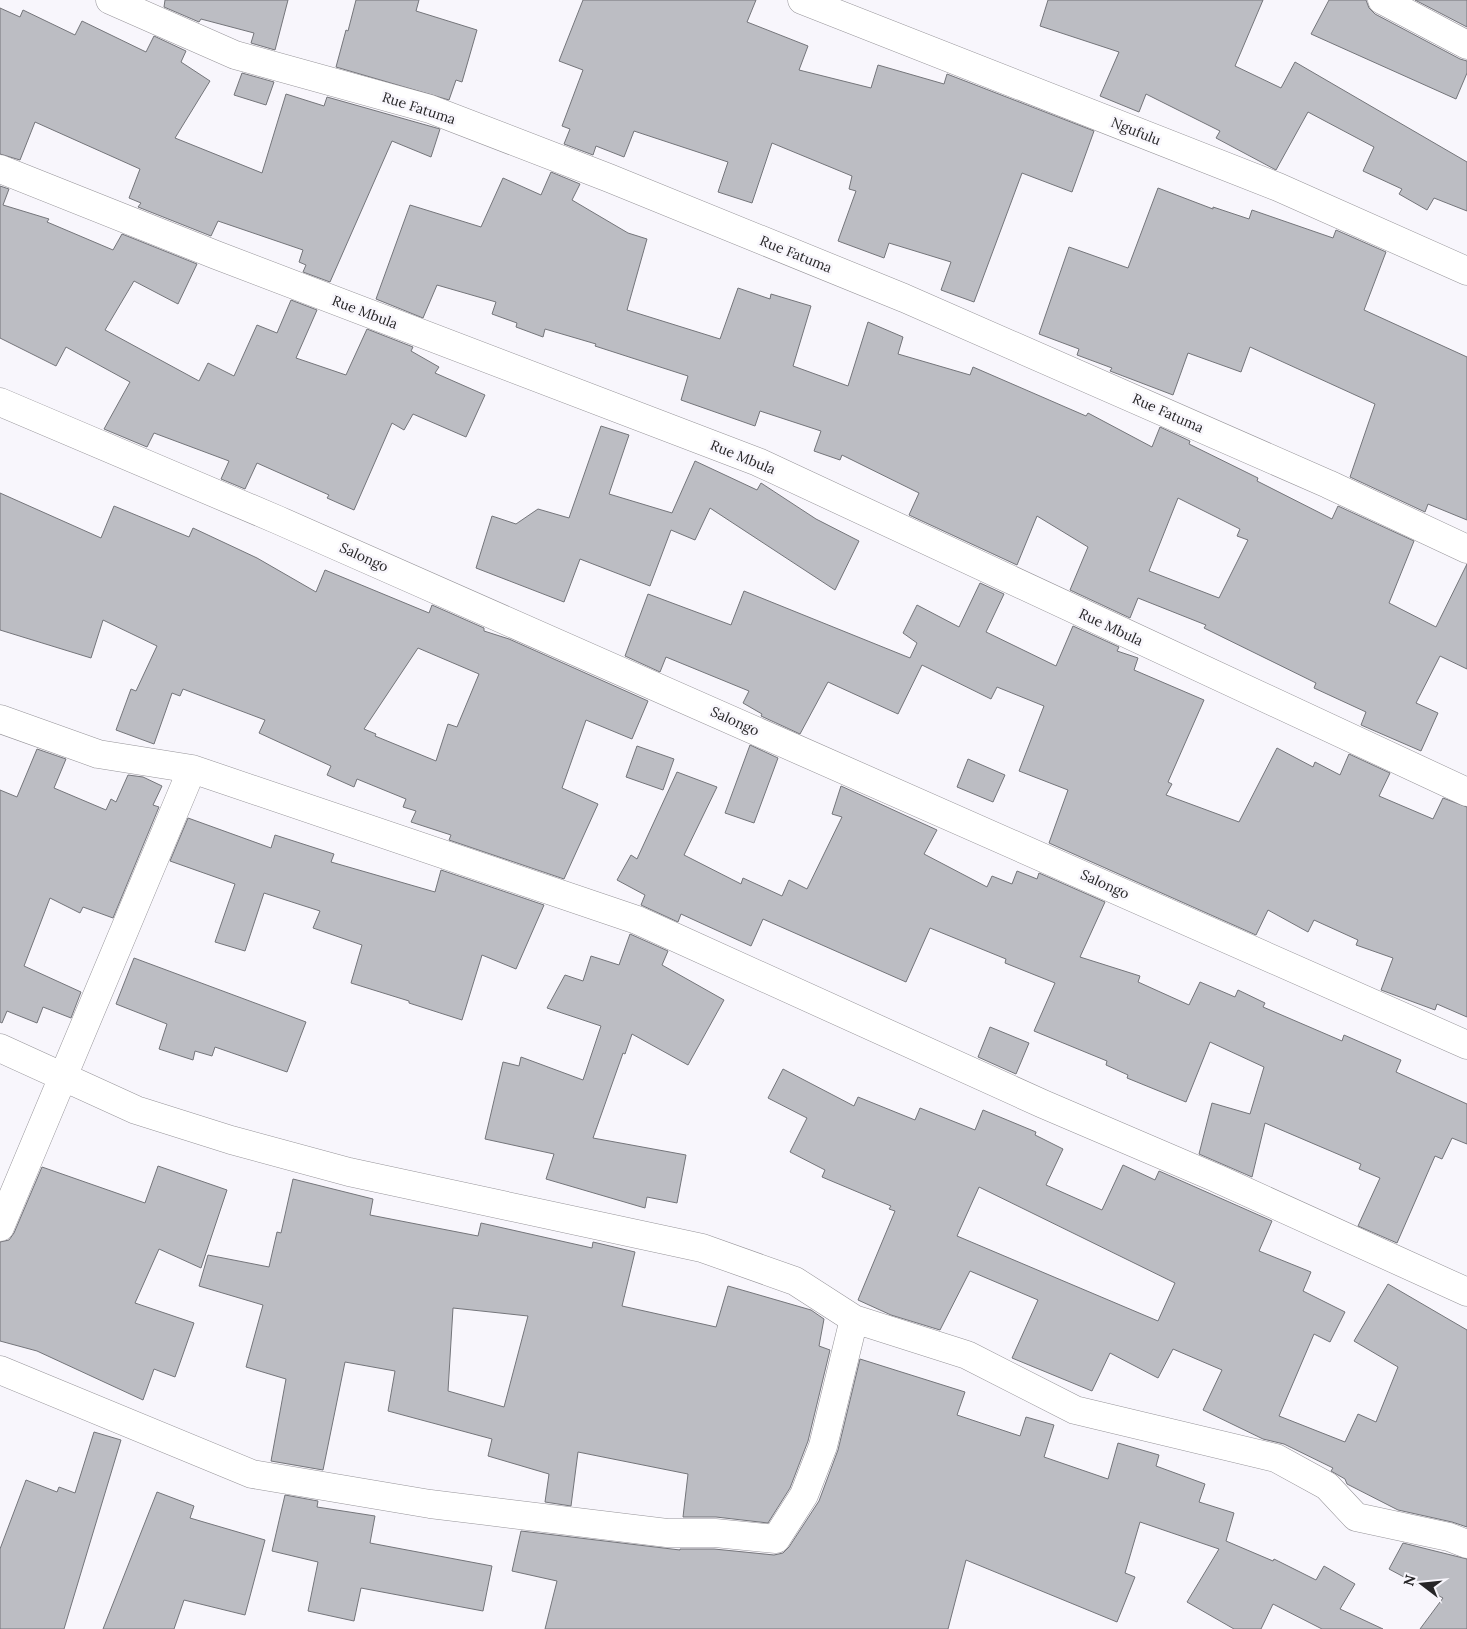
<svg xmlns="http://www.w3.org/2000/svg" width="1467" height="1629" font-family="Lora,serif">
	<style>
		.building { fill: #bcbdc3; stroke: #74757a; fill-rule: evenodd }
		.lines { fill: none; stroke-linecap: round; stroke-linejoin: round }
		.street-casing { stroke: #969499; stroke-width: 29 }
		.street { stroke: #fff; stroke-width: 28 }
		.labels { text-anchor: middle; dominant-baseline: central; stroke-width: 5; stroke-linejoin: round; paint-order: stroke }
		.street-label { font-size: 14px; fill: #272628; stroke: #f8f6fc }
	</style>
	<rect width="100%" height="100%" fill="#f8f6fc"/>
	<path class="building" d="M 165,0 L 288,0 L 275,50 L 251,43 L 254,33 L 201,19 L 199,22 L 164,7 Z
		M 356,0 L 419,0 L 416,11 L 477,30 L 462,82 L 456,80 L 449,100 L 336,67 L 346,30 L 348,31 Z
		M 583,0 L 756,0 L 747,22 L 808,46 L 799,70 L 871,88 L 878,65 L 944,84 L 947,74 L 1094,131 L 1072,192 L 1022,173 L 974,302 L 941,290 L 951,262 L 889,243 L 884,258 L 838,241 L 856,191 L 849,189 L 852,176 L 772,143 L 752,203 L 718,192 L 728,162 L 634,131 L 624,157 L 596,146 L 593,155 L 564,144 L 570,129 L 562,126 L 583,70 L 559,61 Z
		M 1048,0 L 1263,0 L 1235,66 L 1281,88 L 1295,62 L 1467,162 L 1467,211 L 1434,198 L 1427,210 L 1399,194 L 1402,189 L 1363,171 L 1374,147 L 1308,112 L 1276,170 L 1216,138 L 1220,131 L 1146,94 L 1139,112 L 1100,96 L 1119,52 L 1040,26 Z
		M 1329,0 L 1366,0 L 1369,8 L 1375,14 L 1460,59 L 1467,61 L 1467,73 L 1456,99 L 1311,34 Z
		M 1415,0 L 1467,0 L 1467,27 Z
		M 0,8 L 20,17 L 23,10 L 75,35 L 82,21 L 146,52 L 154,36 L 186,51 L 181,62 L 210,81 L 175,138 L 262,173 L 286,94 L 324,106 L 327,97 L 440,129 L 431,157 L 392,141 L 330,282 L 303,272 L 306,265 L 299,262 L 303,250 L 218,221 L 211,236 L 138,207 L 141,203 L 129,198 L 140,169 L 35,122 L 20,160 L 0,154 Z
		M 242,73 L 274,82 L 266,105 L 234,95 Z
		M 551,172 L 580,184 L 572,200 L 628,233 L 647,239 L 627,310 L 720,339 L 738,288 L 770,299 L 771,294 L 811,306 L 793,366 L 848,386 L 868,322 L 903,337 L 898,354 L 970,375 L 973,367 L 1086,416 L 1088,413 L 1152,447 L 1160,427 L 1190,441 L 1189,444 L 1258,478 L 1257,481 L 1332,519 L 1338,506 L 1414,541 L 1389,603 L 1436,627 L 1467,564 L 1467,669 L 1440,656 L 1416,703 L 1438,713 L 1421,751 L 1361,725 L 1366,712 L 1314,688 L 1316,683 L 1204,628 L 1206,625 L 1138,598 L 1130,618 L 1070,590 L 1088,547 L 1037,516 L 1017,565 L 909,515 L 919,493 L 842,455 L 840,460 L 814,451 L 821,431 L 760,411 L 755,426 L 681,400 L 688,376 L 595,346 L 596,344 L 545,329 L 543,337 L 516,327 L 517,323 L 492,314 L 496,302 L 437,285 L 423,318 L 376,299 L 410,205 L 481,227 L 503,178 L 541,195 ZM 1178,498 L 1240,529 L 1237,536 L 1248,540 L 1219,598 L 1149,571 Z
		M 0,186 L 9,189 L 3,205 L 49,219 L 47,222 L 113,250 L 122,234 L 197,264 L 178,304 L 134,281 L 105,330 L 199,381 L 208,363 L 234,376 L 257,325 L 277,333 L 291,300 L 317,310 L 296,358 L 346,375 L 367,329 L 413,347 L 411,351 L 439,367 L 435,373 L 485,395 L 466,437 L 413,414 L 404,430 L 392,423 L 354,510 L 327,498 L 329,495 L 257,463 L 245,489 L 221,479 L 229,461 L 154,433 L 147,447 L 104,429 L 130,382 L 66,347 L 56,366 L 0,338 Z
		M 1158,188 L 1213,209 L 1213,207 L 1249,219 L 1252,210 L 1333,238 L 1336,230 L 1386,252 L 1364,310 L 1467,357 L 1467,520 L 1428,504 L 1425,512 L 1350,477 L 1375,404 L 1250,347 L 1241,372 L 1188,353 L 1173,395 L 1110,371 L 1112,368 L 1077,355 L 1079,349 L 1039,334 L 1069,247 L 1128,268 Z
		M 601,426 L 629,435 L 609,494 L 672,513 L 695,461 L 757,490 L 761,483 L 816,519 L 859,541 L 835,590 L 710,508 L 695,540 L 671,530 L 650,586 L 580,559 L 564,602 L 476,568 L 492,516 L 516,524 L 538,509 L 569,518 Z
		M 0,493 L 101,538 L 114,506 L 189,537 L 193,528 L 257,558 L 316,592 L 325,570 L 429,613 L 432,605 L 484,628 L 484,631 L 509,639 L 648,701 L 632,739 L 586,720 L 562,788 L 598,804 L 564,879 L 449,840 L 451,835 L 411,822 L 416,811 L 403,807 L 406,799 L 357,779 L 354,787 L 327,775 L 331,766 L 259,733 L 265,720 L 183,689 L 180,696 L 172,693 L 154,744 L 116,730 L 131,689 L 136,691 L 157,646 L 103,620 L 91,658 L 0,630 ZM 418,648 L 479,674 L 457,727 L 448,724 L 436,761 L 375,736 L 376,734 L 364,729 Z
		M 980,583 L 1004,594 L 986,632 L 1056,666 L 1073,626 L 1119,647 L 1117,651 L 1138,658 L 1134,670 L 1204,700 L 1168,782 L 1172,784 L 1166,795 L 1239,822 L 1277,748 L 1313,767 L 1315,762 L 1340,775 L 1349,754 L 1390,773 L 1379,796 L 1433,819 L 1443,798 L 1467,807 L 1467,1017 L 1437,1004 L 1435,1010 L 1381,990 L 1393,958 L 1356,945 L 1358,940 L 1314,920 L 1308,932 L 1268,910 L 1256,935 L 1049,843 L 1068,790 L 1019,771 L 1044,706 L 997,687 L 991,699 L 922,665 L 898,714 L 828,682 L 800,734 L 761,716 L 762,714 L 743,703 L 749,691 L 666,657 L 660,672 L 625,656 L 648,594 L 731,625 L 744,591 L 910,658 L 917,643 L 903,633 L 917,605 L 959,627 Z
		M 750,745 L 778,758 L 754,823 L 725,813 Z
		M 637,746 L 674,759 L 663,790 L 626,777 Z
		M 37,749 L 66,759 L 54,788 L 106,810 L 111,799 L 116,802 L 128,775 L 143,777 L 162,786 L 153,805 L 159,807 L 113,918 L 83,907 L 80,913 L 50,898 L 24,966 L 81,992 L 71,1018 L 43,1007 L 37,1023 L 7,1011 L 2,1023 L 0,1022 L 0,790 L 17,797 Z
		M 968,759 L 1005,775 L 993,802 L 957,787 Z
		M 677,772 L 717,787 L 684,855 L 741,884 L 743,878 L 782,896 L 789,880 L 807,889 L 842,817 L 832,814 L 841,786 L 937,830 L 924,854 L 987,887 L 992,876 L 1012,884 L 1017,871 L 1037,879 L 1039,873 L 1105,902 L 1080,957 L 1140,976 L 1138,982 L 1189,1005 L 1200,982 L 1235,997 L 1238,990 L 1265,1003 L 1263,1007 L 1342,1041 L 1344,1035 L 1401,1060 L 1396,1072 L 1467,1104 L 1467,1144 L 1452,1138 L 1442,1159 L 1435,1156 L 1397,1243 L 1358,1226 L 1380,1178 L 1359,1169 L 1361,1164 L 1265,1123 L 1252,1177 L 1199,1154 L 1212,1103 L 1250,1114 L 1264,1067 L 1210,1042 L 1186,1102 L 1127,1078 L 1128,1075 L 1106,1065 L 1107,1061 L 1034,1031 L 1055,983 L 1005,963 L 1006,959 L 930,928 L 906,982 L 763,919 L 751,946 L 681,914 L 678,922 L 641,905 L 645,895 L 617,880 L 631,855 L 637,859 Z
		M 188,818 L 271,848 L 275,835 L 334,854 L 331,862 L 435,892 L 441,870 L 544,905 L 516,969 L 482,955 L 462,1020 L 409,1003 L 409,1001 L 351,983 L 362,945 L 313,928 L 320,911 L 264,893 L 245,951 L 215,942 L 235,884 L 170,861 Z
		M 630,934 L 668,951 L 662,965 L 724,1000 L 688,1065 L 632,1034 L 625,1054 L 623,1053 L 593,1138 L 686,1155 L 677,1203 L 647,1197 L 645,1208 L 546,1179 L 554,1154 L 485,1139 L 503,1062 L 519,1066 L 521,1057 L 583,1080 L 601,1026 L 547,1008 L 565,975 L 583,981 L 591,956 L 619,965 Z
		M 134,958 L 306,1022 L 287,1072 L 215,1047 L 212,1056 L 195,1051 L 193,1060 L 159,1049 L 167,1024 L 116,1004 Z
		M 990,1027 L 1029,1043 L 1016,1074 L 978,1057 Z
		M 783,1069 L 854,1106 L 858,1097 L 915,1120 L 920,1108 L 975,1130 L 983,1110 L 1036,1132 L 1035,1135 L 1063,1149 L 1046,1185 L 1102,1210 L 1123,1165 L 1155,1180 L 1159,1171 L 1272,1221 L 1259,1251 L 1311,1272 L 1303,1291 L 1345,1312 L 1330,1342 L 1314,1334 L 1279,1416 L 1345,1442 L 1358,1414 L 1376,1422 L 1398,1367 L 1354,1341 L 1388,1284 L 1467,1330 L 1467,1527 L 1452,1522 L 1398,1510 L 1347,1484 L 1345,1479 L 1331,1471 L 1333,1468 L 1284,1444 L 1263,1439 L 1203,1410 L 1222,1370 L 1173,1349 L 1158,1378 L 1110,1353 L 1092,1391 L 1012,1358 L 1038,1300 L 970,1271 L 940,1330 L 891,1315 L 858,1300 L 895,1211 L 889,1209 L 891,1206 L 822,1177 L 825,1170 L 790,1152 L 807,1118 L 768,1098 ZM 979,1187 L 1175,1283 L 1158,1321 L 957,1236 Z
		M 158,1166 L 227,1190 L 201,1268 L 159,1249 L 135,1303 L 194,1323 L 175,1377 L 154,1369 L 143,1400 L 37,1351 L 0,1341 L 0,1242 L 9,1240 L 14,1233 L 42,1167 L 145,1203 Z
		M 293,1179 L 373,1199 L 370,1215 L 478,1236 L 481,1223 L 592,1248 L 593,1242 L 635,1252 L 622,1306 L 716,1327 L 728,1286 L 811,1310 L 824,1319 L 819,1346 L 830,1350 L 808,1441 L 790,1488 L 768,1523 L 716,1517 L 683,1517 L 688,1474 L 578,1452 L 571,1506 L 545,1502 L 549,1474 L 488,1456 L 492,1439 L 388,1411 L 395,1371 L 345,1362 L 323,1470 L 271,1461 L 286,1379 L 246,1367 L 263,1305 L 199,1286 L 208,1255 L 269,1267 L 277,1232 L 281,1233 ZM 453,1308 L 528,1316 L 504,1407 L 448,1391 Z
		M 860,1359 L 965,1392 L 957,1415 L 1020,1436 L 1026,1417 L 1054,1425 L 1044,1457 L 1108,1479 L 1118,1443 L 1159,1455 L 1156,1466 L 1205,1484 L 1199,1502 L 1234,1513 L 1226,1541 L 1273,1561 L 1274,1559 L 1316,1580 L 1324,1566 L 1355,1584 L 1340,1609 L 1383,1629 L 1322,1629 L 1273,1604 L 1261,1629 L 1234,1629 L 1187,1602 L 1219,1549 L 1140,1522 L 1125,1573 L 1135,1577 L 1117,1622 L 966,1560 L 948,1629 L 545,1629 L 557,1581 L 512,1571 L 521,1531 L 680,1550 L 680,1549 L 714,1549 L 774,1555 L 783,1553 L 789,1547 L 819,1501 L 838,1450 Z
		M 94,1432 L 121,1440 L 64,1629 L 0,1629 L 0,1549 L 26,1480 L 57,1492 L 59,1487 L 75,1493 Z
		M 157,1492 L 194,1506 L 190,1518 L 265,1540 L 245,1615 L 184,1600 L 174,1629 L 103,1629 Z
		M 285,1495 L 318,1501 L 317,1507 L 375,1516 L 370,1543 L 492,1566 L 483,1611 L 361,1588 L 354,1621 L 308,1611 L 318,1562 L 272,1551 Z
		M 1403,1543 L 1467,1559 L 1467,1629 L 1420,1629 L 1443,1598 L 1389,1569 Z"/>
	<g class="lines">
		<g class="street-casing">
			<path id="street" d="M 110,0 L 235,55 L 430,109 L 609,178 L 904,298 L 1328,484 L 1467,549
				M 802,0 L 1278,187 L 1467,271
				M 1382,0 L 1467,45
				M 0,169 L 216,255 L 758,462 L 1467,792
				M 0,402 L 278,520 L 1467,1045
				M 0,719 L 98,754 L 192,769 L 637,920 L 1043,1104 L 1216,1178 L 1467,1292
				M 0,1048 L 136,1110 L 231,1140 L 349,1172 L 702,1248 L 795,1281 L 854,1319 L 967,1355 L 1075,1410 L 1276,1458 L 1327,1486 L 1356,1517 L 1449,1537 L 1467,1544
				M 0,1227 L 192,769
				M 0,1370 L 252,1474 L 430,1504 L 667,1533 L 715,1533 L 776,1539 L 804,1495 L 823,1446 L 854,1319"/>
		</g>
		<use href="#street" class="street"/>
	</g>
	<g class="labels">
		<g class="street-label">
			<text transform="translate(419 108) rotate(18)">Rue Fatuma</text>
			<text transform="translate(1136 131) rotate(22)">Ngufulu</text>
			<text transform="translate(796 254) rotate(22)">Rue Fatuma</text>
			<text transform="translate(365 312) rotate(21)">Rue Mbula</text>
			<text transform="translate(1168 413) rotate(24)">Rue Fatuma</text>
			<text transform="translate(743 457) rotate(22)">Rue Mbula</text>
			<text transform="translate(364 557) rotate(24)">Salongo</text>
			<text transform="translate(1111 627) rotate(25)">Rue Mbula</text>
			<text transform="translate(735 721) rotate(24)">Salongo</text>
			<text transform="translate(1105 884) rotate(24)">Salongo</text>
		</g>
	</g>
	<g transform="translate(1422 1584) rotate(286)" stroke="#f8f6fc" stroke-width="4" paint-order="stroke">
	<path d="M0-4L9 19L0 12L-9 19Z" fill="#272628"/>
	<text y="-8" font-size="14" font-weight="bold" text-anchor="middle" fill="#272628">N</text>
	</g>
</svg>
